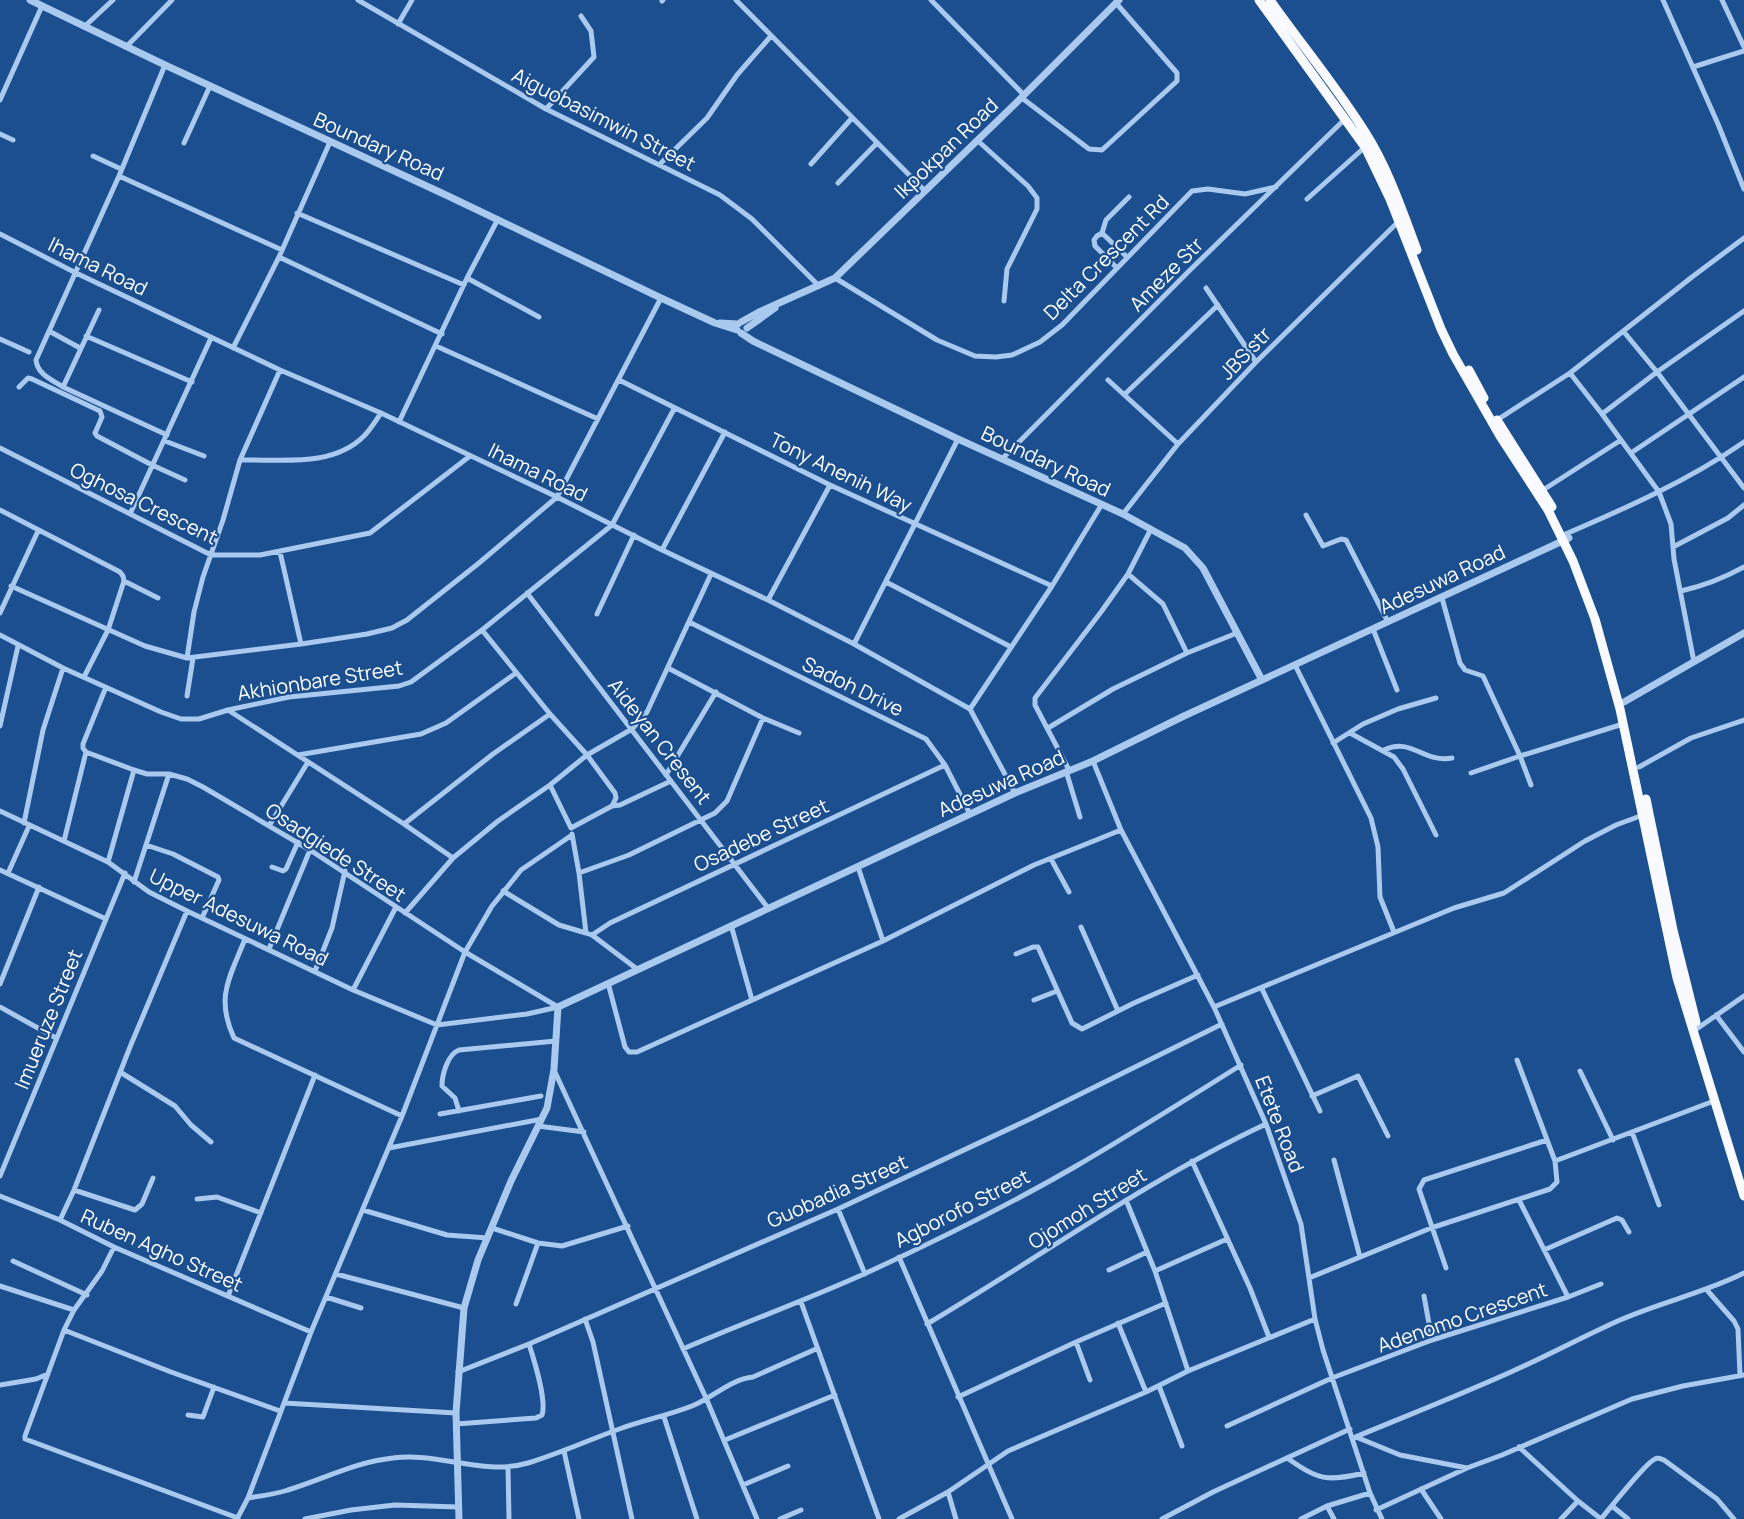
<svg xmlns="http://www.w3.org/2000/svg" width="1744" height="1519" font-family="Manrope,sans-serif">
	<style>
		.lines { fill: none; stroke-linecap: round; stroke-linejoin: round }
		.minor { stroke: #a9c9ee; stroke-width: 5 }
		.tertiary { stroke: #a9c9ee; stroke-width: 7 }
		.trunk { stroke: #f8faff; stroke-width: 9 }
		.labels { text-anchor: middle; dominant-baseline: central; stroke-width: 4.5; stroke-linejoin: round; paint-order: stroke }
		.street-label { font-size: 20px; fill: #fff; stroke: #1b4f8f }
	</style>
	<rect width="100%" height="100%" fill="#1b4f8f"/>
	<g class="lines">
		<path class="minor" d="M 358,0 L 546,109 L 720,195 L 752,219 L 819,286
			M 736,0 L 925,191
			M 931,0 L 1024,95
			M 1663,0 L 1718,124 L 1744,189
			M 1722,0 L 1744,47
			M 662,1 L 663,0
			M 398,24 L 412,0
			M 84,27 L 113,0
			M 126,47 L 172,0
			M 1693,67 L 1744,51
			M 1022,98 L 1089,149 L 1102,150 L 1177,81 L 1177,73 L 1116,3
			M 0,100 L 42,6
			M 546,109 L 594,57 L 591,31 L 581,16
			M 0,134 L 13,140
			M 978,141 L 1028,186 L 1037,198 L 1037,209 L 1007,269 L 1004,301
			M 184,143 L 210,86
			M 93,156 L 121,169
			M 660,164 L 707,118 L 737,75 L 771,36
			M 811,164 L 852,118
			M 119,176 L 282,250
			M 838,183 L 876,144
			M 1307,199 L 1365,147
			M 297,213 L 464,285
			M 1102,233 L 1127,257
			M 0,234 L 76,273 L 280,370 L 381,413 L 557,497 L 662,550 L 768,600 L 854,644 L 970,709 L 1015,793
			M 279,257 L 442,334
			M 1116,267 L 1095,246 L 1094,240 L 1097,236 L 1102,233 L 1106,220 L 1129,197
			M 467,278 L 539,317
			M 835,278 L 937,340 L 975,356 L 996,357 L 1012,355 L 1040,342 L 1062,325 L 1192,191 L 1208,189 L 1245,194 L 1276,187
			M 1206,288 L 1256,362
			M 99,310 L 63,387 L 167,435
			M 49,331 L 80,348
			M 1624,332 L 1657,372 L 1744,488
			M 86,336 L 192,382
			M 0,339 L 29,352
			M 436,346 L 598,419
			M 233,348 L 279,257 L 330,142
			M 1570,373 L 1602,414
			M 619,380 L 830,485 L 1052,586
			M 1108,380 L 1178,444
			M 19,387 L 28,378 L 32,379 L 100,411 L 102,417 L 95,433 L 97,436 L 152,465 L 185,480
			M 63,387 C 52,380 37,374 36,360 L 119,176 L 165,65
			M 1125,394 L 1218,305
			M 1497,420 L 1570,373 L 1692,277 L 1744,238
			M 399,422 L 467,278 L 498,219
			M 165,441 L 204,456
			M 0,448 L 211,555 L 260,555 L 370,533 L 470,456
			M 1631,453 L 1744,377
			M 1002,459 L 1188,272 L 1346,118
			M 240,460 C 281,459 332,468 364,436 C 371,429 376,420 381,413
			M 1543,490 L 1621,440
			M 0,510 L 120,572 L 123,576 L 124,581 L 108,630 L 84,677
			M 130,514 L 211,338
			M 1123,514 L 1178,444 L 1256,362 L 1399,221
			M 1306,515 L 1323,546 L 1341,539 L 1346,540 L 1388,622
			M 1561,536 C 1624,509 1688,481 1744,442
			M 1673,547 L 1671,524 L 1659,492 L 1602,414 L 1657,372 L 1744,311
			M 662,550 L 725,432
			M 280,552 L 301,644
			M 1128,574 L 1163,604 L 1187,653
			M 124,581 L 158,598
			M 886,582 L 1011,647
			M 11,586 L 145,646 L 187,658 L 301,644 L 367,634 L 392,628 L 407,620 L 479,563 L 557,497 L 661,298
			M 1681,591 C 1704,586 1724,578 1744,567
			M 527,593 L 768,908
			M 1442,598 L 1460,663 L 1465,670 L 1483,676 L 1520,756 L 1531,785
			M 768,600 L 830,485
			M 0,613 L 38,531
			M 597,614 L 634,535
			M 689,622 L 926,739 L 945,765 L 970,814
			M 1373,629 L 1397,690
			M 482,630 L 550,714 L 587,755 L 615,793 L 616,798 L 612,806 L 571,828 L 550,785
			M 0,635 L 63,668 L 161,712 L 181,719 L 199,719 L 228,710 L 289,697 L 399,686 L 411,682 L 482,630 L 612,525 L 674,409
			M 854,644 L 958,439
			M 187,658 L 194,612 L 203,577 L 223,520 L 240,460 L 280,370
			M 1694,662 L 1674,559 L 1673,547 L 1728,518 L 1744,505
			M 1295,665 L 1371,818 L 1378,847 L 1380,897 L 1394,932
			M 668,668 L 763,718 L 799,733
			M 187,696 L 193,658
			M 970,709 L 1052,586 L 1102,504
			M 228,710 L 404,824 L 453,858
			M 0,726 L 18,646
			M 1048,728 L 1113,689 L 1187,653 L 1237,633
			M 1350,733 L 1394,757 L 1403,769 L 1436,835
			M 1333,743 L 1363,724 L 1398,709 L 1436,698
			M 1384,750 C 1412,737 1422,763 1452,758
			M 86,752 L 134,770 L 147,774 L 169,774 L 187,779 L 203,787 L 310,850 L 465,952 L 558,1007
			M 298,755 L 421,734 L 446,723 L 516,673
			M 1093,761 L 1121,830 L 1214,1007 L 1266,1124 L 1301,1224 L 1315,1319 L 1323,1350 L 1370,1493 L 1382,1519
			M 1639,767 L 1691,738 L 1744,720
			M 1069,770 L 1035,705 L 1035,698 L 1101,612 L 1128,574 L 1151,529
			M 1066,771 L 1080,817
			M 1471,773 L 1520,756 L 1623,724
			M 666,775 L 716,692
			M 612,806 L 620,805 L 671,781
			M 0,811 L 108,862 L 149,892 L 187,911 L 353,990 L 437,1025 L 527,1014 L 558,1007
			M 24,823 L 43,730 L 63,668
			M 404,824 L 493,754 L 550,714
			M 269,826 L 308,762
			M 572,834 L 579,873 L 586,933 L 592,935 L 637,969
			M 64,841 L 86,752 L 83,748 L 83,744 L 106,687
			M 146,845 L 173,854 L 218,877 L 219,880 L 202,918
			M 1051,859 L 1069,892
			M 108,862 L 134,770
			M 272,867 L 283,871 L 286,869 L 298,842
			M 858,867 L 883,941
			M 0,870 L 106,919
			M 8,873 L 29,826
			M 579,873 L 629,855 L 715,813 L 727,801 L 763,718
			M 134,882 L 169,774
			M 503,891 L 559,925 L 586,933
			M 405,913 L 453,858 L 498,821 L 550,785 L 587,755 L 632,729 L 647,712 L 711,574
			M 731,925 L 752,1000
			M 1081,927 L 1118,1011
			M 592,935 L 610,923 L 945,765
			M 245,939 C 230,977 215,997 234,1038 L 402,1116
			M 269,949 L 310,850
			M 1016,954 L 1033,947 L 1038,947 L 1072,1023 L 1082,1029 L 1134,1003 L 1198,975
			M 315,971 L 332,928 L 345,871
			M 608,983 L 625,1047 L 629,1052 L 637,1052 L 883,941 L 1034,865 L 1121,830
			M 0,984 L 39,887
			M 1262,989 L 1320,1111
			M 353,990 L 396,907
			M 1034,1000 L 1057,991
			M 0,1007 L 56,1038
			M 1214,1007 L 1454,908 L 1504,893 L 1585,841 L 1616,825 L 1643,815
			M 1716,1015 L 1744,1052
			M 1698,1028 L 1744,996
			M 554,1070 L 706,1398 L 757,1519
			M 1580,1071 L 1613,1140
			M 120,1072 L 175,1106 L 191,1125 L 211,1142
			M 1312,1096 L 1358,1076 L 1388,1136
			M 459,1111 L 455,1098 L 442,1086 C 442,1074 448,1054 459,1050 L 556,1041
			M 440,1114 L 541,1096
			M 538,1126 L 584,1132
			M 1632,1132 L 1659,1205
			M 389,1148 L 542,1119
			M 1334,1160 L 1360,1257
			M 1192,1161 L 1250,1288 L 1269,1337
			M 1555,1161 L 1714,1101
			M 0,1176 L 125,873
			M 74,1190 L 135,1210 L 142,1204 L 153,1178
			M 0,1196 L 60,1220 L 114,1247 L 311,1332
			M 197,1199 L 217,1197 L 261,1213
			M 1126,1200 L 1155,1271 L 1188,1371
			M 838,1209 L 865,1274
			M 363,1210 L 447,1235 L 488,1238
			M 60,1220 L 74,1190 L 130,1047 L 187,911
			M 492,1228 L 538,1243 L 562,1246 L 628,1226
			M 114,1247 L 102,1271 L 74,1310 L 64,1330 L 25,1436 L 25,1439 L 238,1518
			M 1544,1250 L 1617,1218 L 1622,1220 L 1629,1232
			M 899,1257 L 1012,1519
			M 13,1261 L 87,1295
			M 1446,1268 L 1419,1189 L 1424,1180 L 1547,1140
			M 1109,1270 L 1147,1252
			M 1155,1271 L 1227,1239
			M 336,1274 L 464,1308
			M 1309,1278 L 1431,1228 L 1550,1189 L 1557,1182 L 1555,1161 L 1517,1060
			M 0,1286 L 74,1310
			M 1706,1289 L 1734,1321 L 1738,1329 L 1740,1376
			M 228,1296 L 315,1075
			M 1424,1296 L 1432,1340
			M 326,1297 L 361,1308
			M 1568,1297 L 1601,1284
			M 801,1302 L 879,1519
			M 516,1304 L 538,1243
			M 585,1319 L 593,1342 L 632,1519
			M 1118,1323 L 1146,1392
			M 927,1324 C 1040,1257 1147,1180 1266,1124
			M 64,1330 L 171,1372 L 280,1411
			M 1076,1342 L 1090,1380
			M 683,1349 C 743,1323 804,1301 864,1274 C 936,1241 1009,1205 1078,1165 C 1133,1133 1187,1099 1241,1065
			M 458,1372 L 529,1344 L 838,1209 L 1030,1119 L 1222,1024
			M 0,1385 L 36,1379 L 48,1374
			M 1159,1386 L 1182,1446
			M 958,1397 L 1076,1342 L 1166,1303
			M 284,1403 L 456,1413
			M 188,1415 L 203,1417 L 214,1387
			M 664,1417 L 697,1519
			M 456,1424 L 536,1418 L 542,1415 C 547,1400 534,1360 529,1344
			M 1227,1426 L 1332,1378 L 1432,1340 L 1568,1297 L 1519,1200
			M 1356,1437 L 1400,1455 L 1467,1468
			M 1353,1438 C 1406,1416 1460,1395 1513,1371 C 1549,1355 1584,1336 1620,1320 C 1661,1302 1704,1293 1744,1273
			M 725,1440 L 835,1395
			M 1519,1447 L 1578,1501 L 1601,1519
			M 564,1451 L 579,1519
			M 1287,1458 C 1319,1480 1326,1482 1364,1473
			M 508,1467 L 509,1519
			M 743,1485 L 788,1466
			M 1421,1489 L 1441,1519
			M 948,1492 L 956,1519
			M 248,1498 C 261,1496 276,1494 288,1490 C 324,1479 355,1462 393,1458 C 438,1452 484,1476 528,1463 C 561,1453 591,1439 622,1428 C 645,1420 669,1415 692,1406 C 712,1398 731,1379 753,1377 L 816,1349
			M 1327,1506 L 1334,1519
			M 1612,1506 L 1628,1519
			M 1376,1510 L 1467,1468 L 1502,1455 L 1632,1399 L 1683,1386 L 1744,1375
			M 237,1519 L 248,1498 L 311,1332 L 402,1116 L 465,952 L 492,906 L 521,870 L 572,835
			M 305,1519 L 351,1510 L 395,1505 L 459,1507
			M 780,1519 L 801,1510
			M 899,1519 L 948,1492 L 1008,1451 L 1146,1392 L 1188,1371 L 1315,1319
			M 1162,1519 L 1213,1492 L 1350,1429
			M 1301,1519 L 1327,1506 L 1370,1493
			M 1561,1519 L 1578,1501
			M 1601,1519 C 1609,1509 1647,1462 1655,1459 C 1658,1457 1661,1459 1664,1460 L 1717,1499 L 1734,1519"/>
		<path class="tertiary" d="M 30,0 L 165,65 L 446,195 L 661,298 L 715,323 L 737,330
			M 741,322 L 759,312 L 835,278 L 1016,103 L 1119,0
			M 720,323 L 738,324
			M 747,328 L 775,308
			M 741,333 L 753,341 L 958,439 L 1123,514 L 1185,548 L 1203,568 L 1262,680
			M 1624,702 L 1744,633
			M 459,1519 L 456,1413 L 464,1308 L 478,1260 L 511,1181 L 547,1108 L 554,1069 L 558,1007 L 1015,793 L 1093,761 L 1184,716 L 1569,538"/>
		<path class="trunk" d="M 1259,0 L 1365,147 L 1390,199 L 1441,329 L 1453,354 L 1500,436 L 1548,510 L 1573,561 L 1595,619 L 1620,709 L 1677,978 L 1744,1196
			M 1270,0 C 1301,44 1336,86 1365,132 C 1388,168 1402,210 1417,250
			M 1469,370 L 1484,398
			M 1497,420 L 1552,507
			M 1646,799 L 1673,930 L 1696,1022"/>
	</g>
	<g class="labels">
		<g class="street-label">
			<text transform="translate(604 119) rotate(27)">Aiguobasimwin Street</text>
			<text transform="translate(379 146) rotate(24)">Boundary Road</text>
			<text transform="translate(946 148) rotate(-44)">Ikpokpan Road</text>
			<text transform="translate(1106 257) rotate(-45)">Delta Crescent Rd</text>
			<text transform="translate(98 266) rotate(26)">Ihama Road</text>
			<text transform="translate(1166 274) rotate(-45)">Ameze Str</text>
			<text transform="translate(1245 353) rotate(-46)">JBS str</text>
			<text transform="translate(1046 461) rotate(25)">Boundary Road</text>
			<text transform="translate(538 472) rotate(26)">Ihama Road</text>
			<text transform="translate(841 472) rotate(26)">Tony Anenih Way</text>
			<text transform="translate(144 503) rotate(26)">Oghosa Crescent</text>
			<text transform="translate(1442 579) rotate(-25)">Adesuwa Road</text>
			<text transform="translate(320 680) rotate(-9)">Akhionbare Street</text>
			<text transform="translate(853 686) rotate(26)">Sadoh Drive</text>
			<text transform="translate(660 741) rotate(52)">Aideyan Cresent</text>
			<text transform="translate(1001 783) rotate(-24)">Adesuwa Road</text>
			<text transform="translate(761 835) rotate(-25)">Osadebe Street</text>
			<text transform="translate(336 852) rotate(33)">Osadgiede Street</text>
			<text transform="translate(239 917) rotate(26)">Upper Adesuwa Road</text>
			<text transform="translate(48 1019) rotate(-68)">Imueruze Street</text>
			<text transform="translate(1280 1124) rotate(69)">Etete Road</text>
			<text transform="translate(837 1191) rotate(-24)">Guobadia Street</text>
			<text transform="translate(962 1208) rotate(-27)">Agborofo Street</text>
			<text transform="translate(1087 1208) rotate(-32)">Ojomoh Street</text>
			<text transform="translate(162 1250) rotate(24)">Ruben Agho Street</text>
			<text transform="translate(1462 1317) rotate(-19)">Adenomo Crescent</text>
		</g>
	</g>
</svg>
